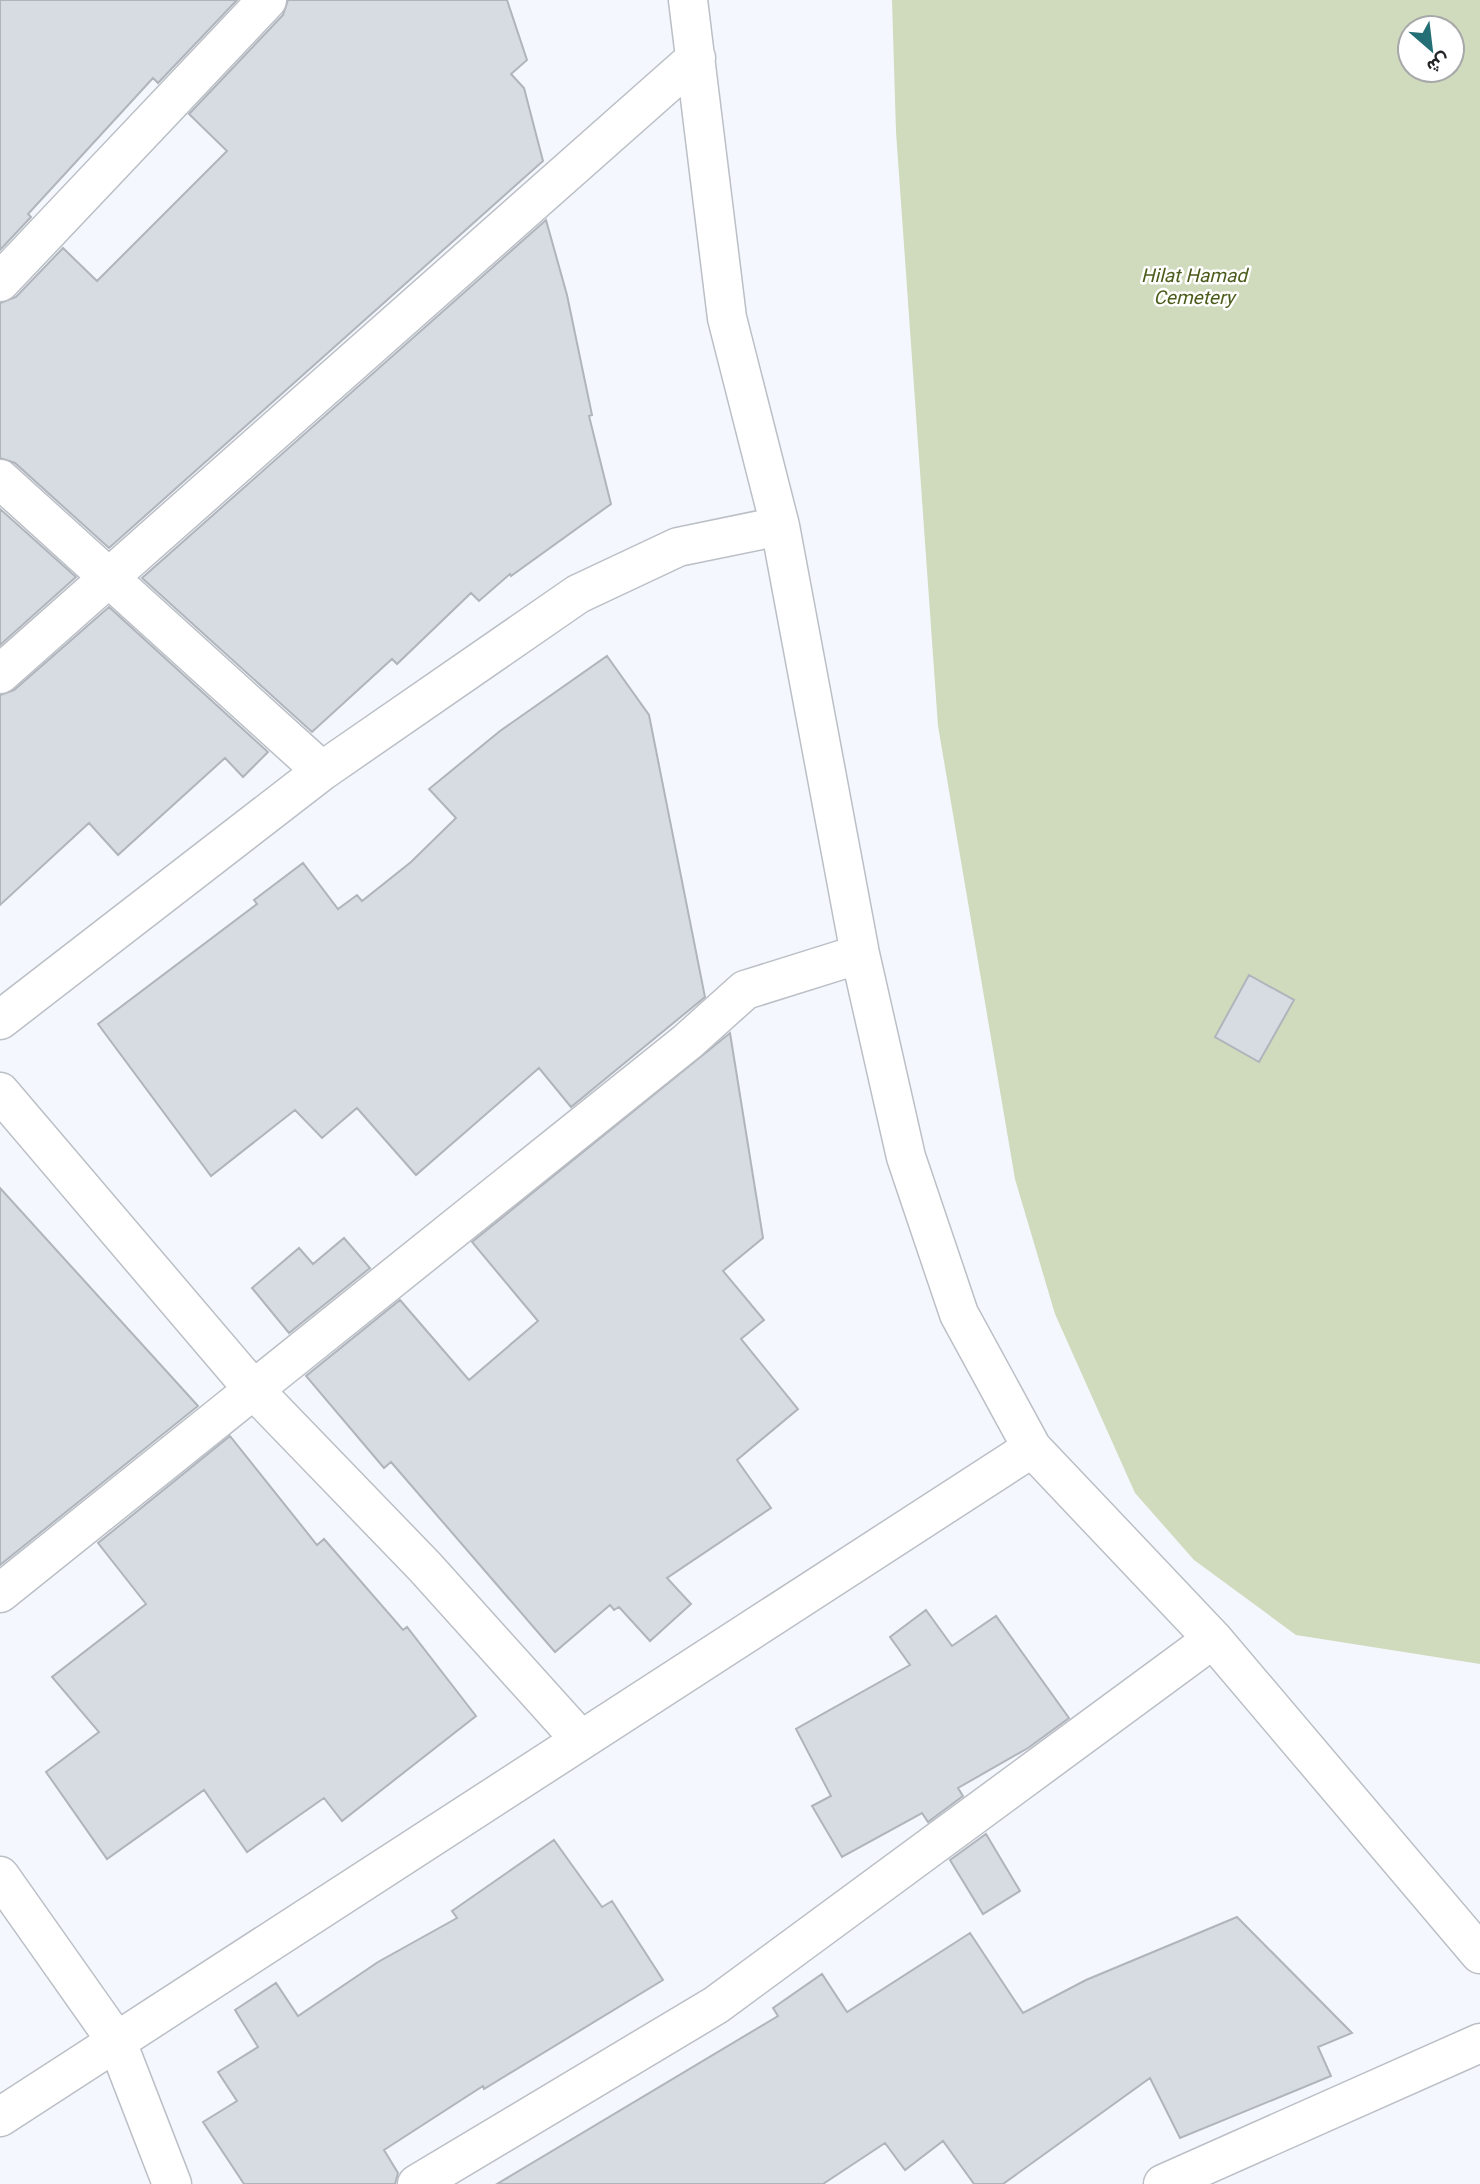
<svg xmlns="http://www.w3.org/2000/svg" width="1480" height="2184" font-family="Georgia,Vazirmatn,serif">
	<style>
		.green { fill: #d0dabd; fill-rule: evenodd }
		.building { fill: #d7dbe2; stroke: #b0b4bb; stroke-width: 2 }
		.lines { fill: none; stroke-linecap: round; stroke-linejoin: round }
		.street-casing { stroke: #bbbfc6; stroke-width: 41 }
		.street { stroke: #fff; stroke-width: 38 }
		.labels { text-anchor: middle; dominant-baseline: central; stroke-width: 5; stroke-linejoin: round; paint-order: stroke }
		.park-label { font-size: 19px; font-style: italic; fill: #4b5c1b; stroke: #fff }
	</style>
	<rect width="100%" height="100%" fill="#f4f8fe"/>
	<path class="green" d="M 892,0 L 1480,0 L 1480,1664 L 1296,1635 L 1194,1560 L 1135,1493 L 1055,1314 L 1015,1179 L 938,726 L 896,132 ZM 1410,28 L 1452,28 L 1452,70 L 1410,70 Z"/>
	<path class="building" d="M 0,0 L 237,0 L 158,83 L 153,78 L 28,214 L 31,217 L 0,250 Z
		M 288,0 L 507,0 L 527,60 L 511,74 L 524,88 L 543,161 L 109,548 L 15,463 L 0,458 L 0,303 L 16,297 L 63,248 L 97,281 L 227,151 L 189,114 L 283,15 Z
		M 546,220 L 567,295 L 592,415 L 589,416 L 611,504 L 511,576 L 510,574 L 479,601 L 471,593 L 397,664 L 392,659 L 312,732 L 142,578 Z
		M 0,509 L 76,577 L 0,645 Z
		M 109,607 L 268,752 L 243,777 L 225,758 L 118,855 L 89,823 L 0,905 L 0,695 L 14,690 Z
		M 607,656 L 649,715 L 705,997 L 571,1107 L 539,1068 L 416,1175 L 357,1108 L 322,1138 L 295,1110 L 211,1176 L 98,1024 L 257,904 L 254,900 L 303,863 L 338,909 L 357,895 L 362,901 L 411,862 L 456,818 L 429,789 L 500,731 Z
		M 1249,975 L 1294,1000 L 1259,1062 L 1215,1037 Z
		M 730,1033 L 763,1238 L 723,1271 L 764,1320 L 741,1339 L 798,1409 L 737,1460 L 771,1508 L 667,1578 L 691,1604 L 650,1641 L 619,1607 L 614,1610 L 610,1605 L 555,1652 L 391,1462 L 384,1468 L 306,1376 L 400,1300 L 469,1380 L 538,1321 L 472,1242 Z
		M 0,1188 L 198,1406 L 0,1565 Z
		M 344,1238 L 370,1268 L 289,1333 L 252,1288 L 299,1248 L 313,1264 Z
		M 230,1436 L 317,1545 L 324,1539 L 403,1630 L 407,1627 L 476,1716 L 342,1821 L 324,1798 L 247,1852 L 204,1790 L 107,1859 L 46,1772 L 99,1732 L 52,1677 L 146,1604 L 98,1543 Z
		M 926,1610 L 952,1646 L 996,1616 L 1069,1718 L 1028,1748 L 958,1788 L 963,1796 L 928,1822 L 922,1813 L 842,1857 L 812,1806 L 831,1796 L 796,1729 L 910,1665 L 890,1637 Z
		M 986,1834 L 1020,1891 L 983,1914 L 950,1860 Z
		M 554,1840 L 602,1907 L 612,1901 L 663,1980 L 484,2089 L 483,2086 L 384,2150 L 398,2173 L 395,2184 L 244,2184 L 203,2122 L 237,2101 L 218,2072 L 258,2047 L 235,2010 L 276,1983 L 298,2016 L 378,1962 L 457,1918 L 452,1911 Z
		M 1237,1917 L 1352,2033 L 1318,2047 L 1331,2076 L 1180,2138 L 1150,2078 L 1003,2184 L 974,2184 L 943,2141 L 905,2170 L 885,2143 L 823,2184 L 497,2184 L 778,2016 L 773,2008 L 822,1974 L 847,2012 L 970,1933 L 1023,2013 L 1086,1980 Z"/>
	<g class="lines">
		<g class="street-casing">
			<path id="street" d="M 688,0 L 727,318 L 780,526 L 860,954 L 906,1157 L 959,1314 L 1032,1448 L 1213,1639 L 1480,1954
				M 0,282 L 267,0
				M 0,479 L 322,771
				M 0,674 L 696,58
				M 0,1020 L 322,771 L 578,594 L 678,547 L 780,526
				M 0,1092 L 253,1389 L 425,1567 L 580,1739
				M 0,1593 L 687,1042 L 745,990 L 860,954
				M 0,1876 L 117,2042 L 172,2184
				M 0,2117 L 1032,1448
				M 417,2184 L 716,2005 L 1213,1639
				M 1163,2184 L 1480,2043"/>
		</g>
		<use href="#street" class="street"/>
	</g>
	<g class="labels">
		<g class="park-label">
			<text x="1194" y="277">Hilat Hamad<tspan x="1194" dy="22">Cemetery</tspan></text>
		</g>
	</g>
	<g transform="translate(1431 49) rotate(152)"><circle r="33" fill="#ffffff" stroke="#a7a8a9" stroke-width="2"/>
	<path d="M0-5L12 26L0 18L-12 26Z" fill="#246f75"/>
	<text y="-10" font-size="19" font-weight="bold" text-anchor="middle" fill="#242528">ش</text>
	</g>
</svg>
